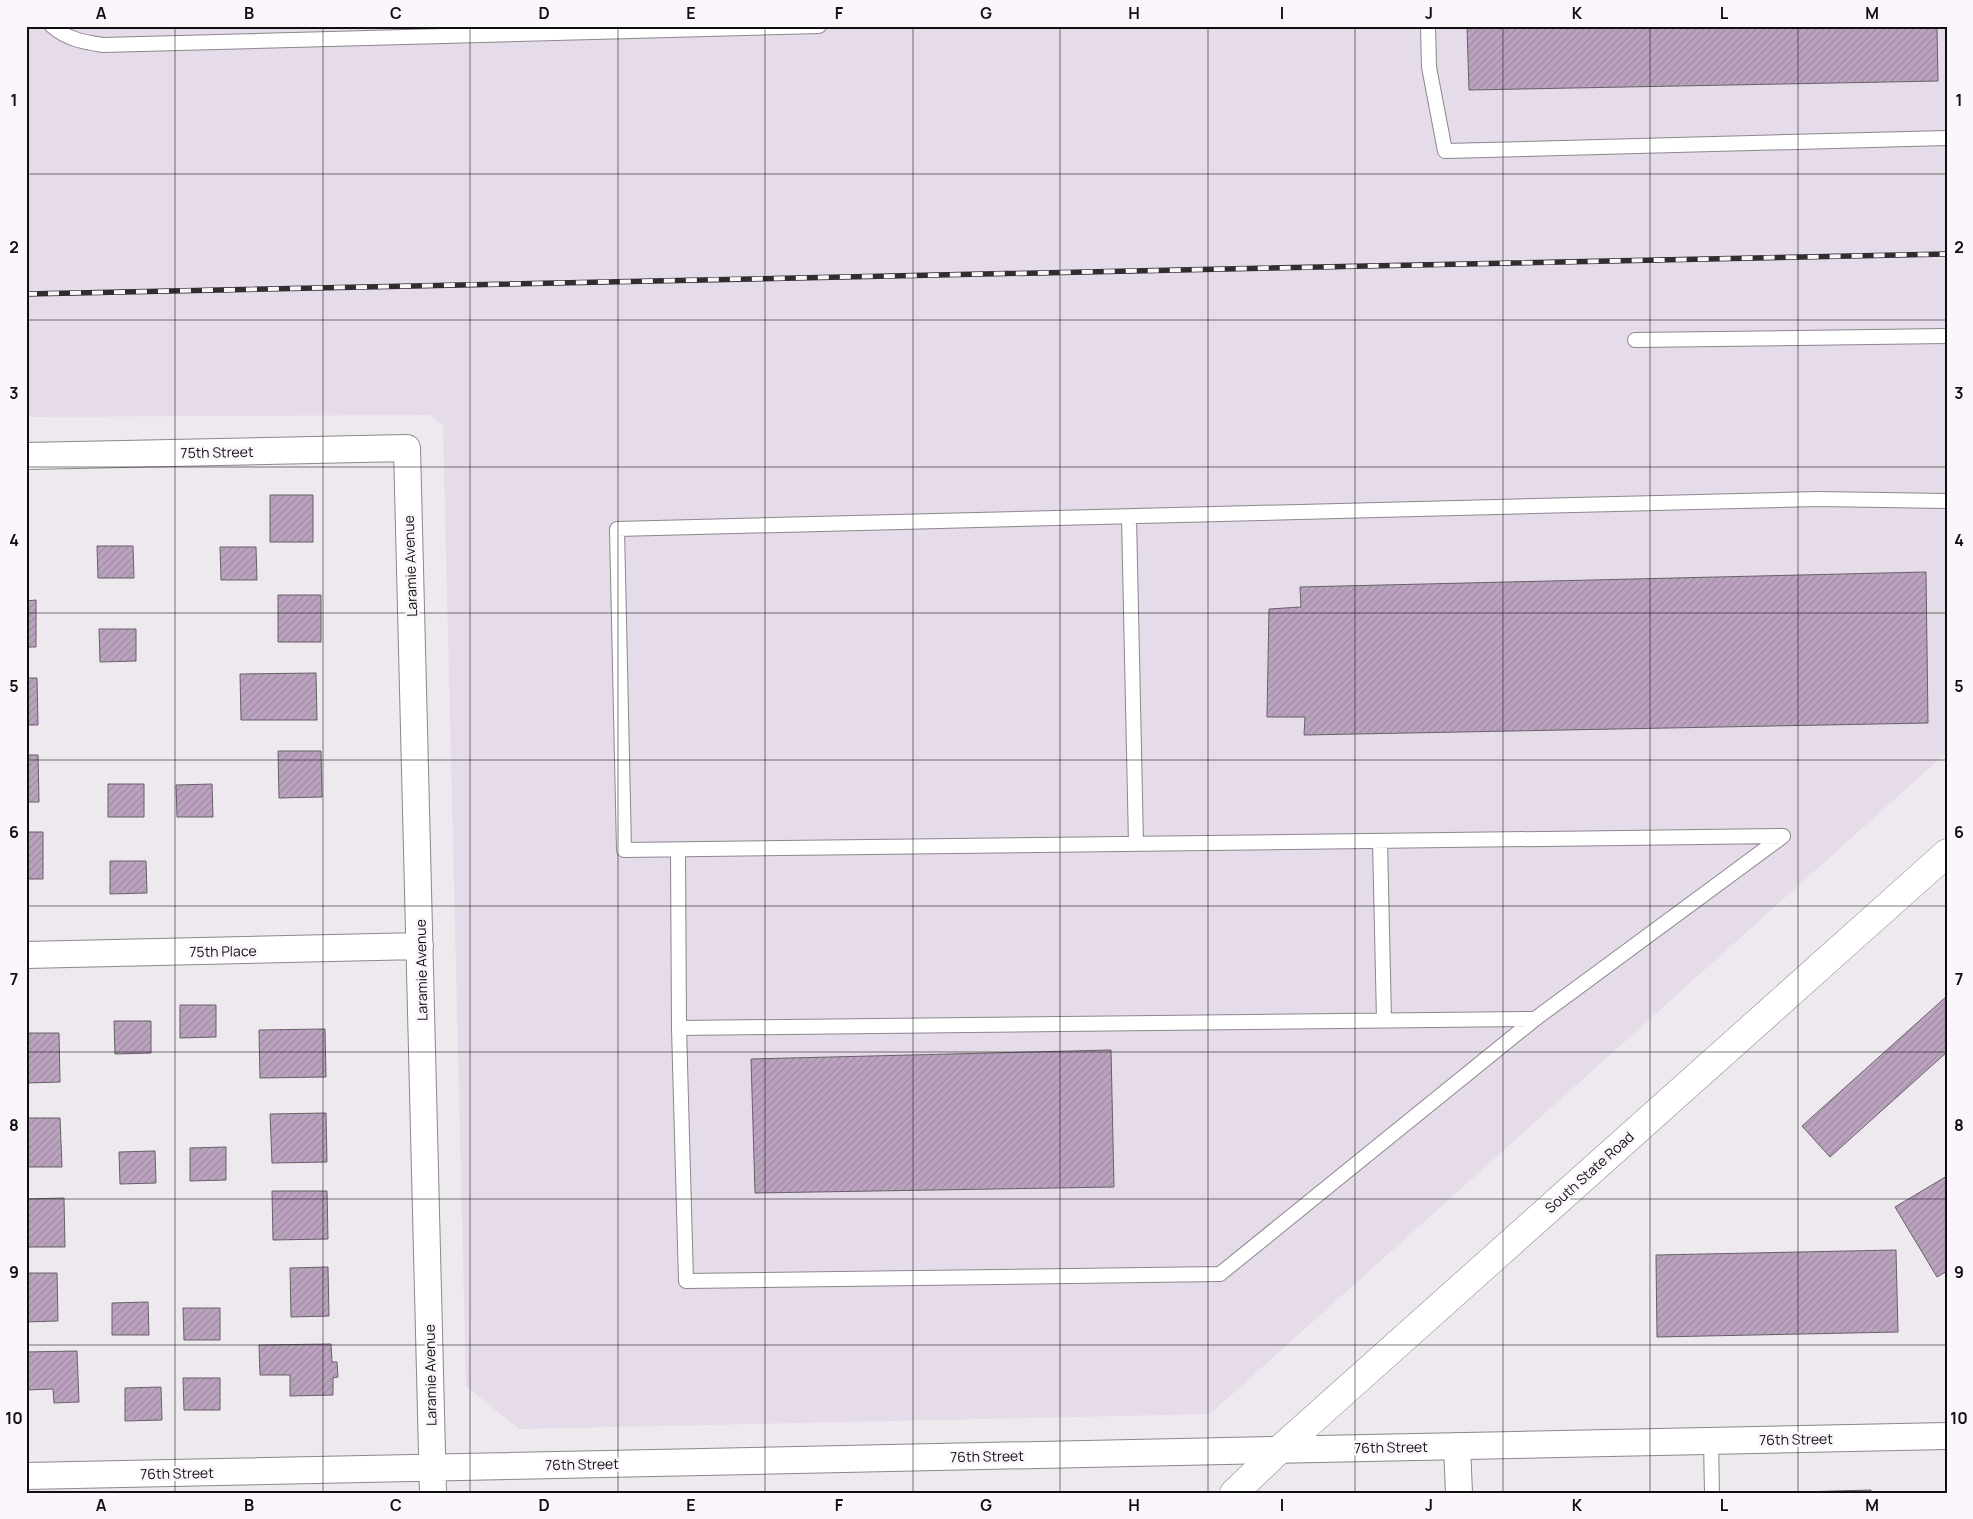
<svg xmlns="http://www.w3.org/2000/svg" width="1973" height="1519" font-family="Manrope,sans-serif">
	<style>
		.built { fill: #e6dbe8 }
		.building { fill: url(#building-hatch); stroke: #666167 }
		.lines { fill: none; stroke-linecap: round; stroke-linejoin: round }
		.service-casing { stroke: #8c878d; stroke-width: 16 }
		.minor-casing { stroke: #8c878d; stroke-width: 28 }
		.tertiary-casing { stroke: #8c878d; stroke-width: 29 }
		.service { stroke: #fff; stroke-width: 14 }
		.minor { stroke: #fff; stroke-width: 26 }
		.tertiary { stroke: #fff; stroke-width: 28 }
		.rail-casing { stroke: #2f2d30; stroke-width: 5.5 }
		.rail { stroke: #fbf5fc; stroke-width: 4; stroke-dasharray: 11; stroke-linecap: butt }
		.grid { fill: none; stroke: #100e10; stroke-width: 1; stroke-opacity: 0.55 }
		.labels { text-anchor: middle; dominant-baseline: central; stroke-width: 5; stroke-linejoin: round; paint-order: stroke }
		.street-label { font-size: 14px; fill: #100e10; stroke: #fbf5fc }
		.neatline { fill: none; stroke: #100e10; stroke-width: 2 }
		.grid-label { font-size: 16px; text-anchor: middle; font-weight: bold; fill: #100e10 }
	</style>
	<defs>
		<pattern id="building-hatch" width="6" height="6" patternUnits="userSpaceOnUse" patternTransform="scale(1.25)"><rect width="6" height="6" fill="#bba3bf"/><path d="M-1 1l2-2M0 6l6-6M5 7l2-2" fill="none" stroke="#a08ba3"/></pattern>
	</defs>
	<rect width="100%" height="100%" fill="#eee8ef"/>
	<path class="built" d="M 26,26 L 1947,26 L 1947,752 L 1210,1414 L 519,1429 L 466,1386 L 443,425 L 430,415 L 26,417 Z"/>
	<path class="building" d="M 1467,26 L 1937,26 L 1938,81 L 1469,90 Z
		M 270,495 L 313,495 L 313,542 L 270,542 Z
		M 26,501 L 28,501 L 28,548 L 26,548 Z
		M 97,546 L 133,546 L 134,578 L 98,578 Z
		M 220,547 L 256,547 L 257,580 L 221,580 Z
		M 1926,572 L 1928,723 L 1304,735 L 1305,717 L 1267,717 L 1269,609 L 1301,607 L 1300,587 Z
		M 278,595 L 321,595 L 321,642 L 278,642 Z
		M 36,600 L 36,647 L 26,647 L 26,601 Z
		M 99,629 L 136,629 L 136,661 L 100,662 Z
		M 316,673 L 317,720 L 241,720 L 240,674 Z
		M 26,678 L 37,678 L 38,725 L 26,725 Z
		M 278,751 L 321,751 L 322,797 L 279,798 Z
		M 26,755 L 38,755 L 39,802 L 26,802 Z
		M 108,784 L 144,784 L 144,817 L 108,817 Z
		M 212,784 L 213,817 L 177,817 L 176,785 Z
		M 26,832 L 43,832 L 43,879 L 26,879 Z
		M 110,861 L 146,861 L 147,893 L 110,894 Z
		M 1947,996 L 1947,1052 L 1830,1157 L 1802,1126 Z
		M 180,1005 L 216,1005 L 216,1037 L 180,1038 Z
		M 114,1021 L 151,1021 L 151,1053 L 115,1054 Z
		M 325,1029 L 326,1077 L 260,1078 L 259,1030 Z
		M 26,1033 L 59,1033 L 60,1082 L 26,1083 Z
		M 1111,1050 L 1114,1187 L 755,1193 L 751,1059 Z
		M 326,1113 L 327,1162 L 272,1163 L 270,1114 Z
		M 26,1118 L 60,1118 L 62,1167 L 26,1167 Z
		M 226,1147 L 226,1180 L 190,1181 L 190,1148 Z
		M 155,1151 L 156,1183 L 120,1184 L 119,1152 Z
		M 1947,1176 L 1947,1271 L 1937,1277 L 1895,1207 Z
		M 272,1191 L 327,1191 L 328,1239 L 273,1240 Z
		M 64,1198 L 65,1247 L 26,1247 L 26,1199 Z
		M 1896,1250 L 1898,1332 L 1657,1337 L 1656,1255 Z
		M 328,1267 L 329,1316 L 291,1317 L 290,1268 Z
		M 26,1273 L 57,1273 L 58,1321 L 26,1322 Z
		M 148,1302 L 149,1335 L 112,1335 L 112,1303 Z
		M 183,1308 L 220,1308 L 220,1340 L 184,1340 Z
		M 331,1344 L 332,1362 L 337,1362 L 338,1377 L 333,1378 L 333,1395 L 290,1396 L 290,1375 L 260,1375 L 259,1345 Z
		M 77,1351 L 79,1402 L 54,1403 L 53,1389 L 26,1390 L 26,1352 Z
		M 183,1378 L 220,1378 L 220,1410 L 184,1410 Z
		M 161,1387 L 162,1420 L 125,1421 L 125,1388 Z
		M 1871,1490 L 1871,1493 L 1800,1493 L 1800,1492 Z"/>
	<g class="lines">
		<g class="service-casing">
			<path id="service" d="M 52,26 C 67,39 83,42 103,45 L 819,26
				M 1428,26 L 1429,67 L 1445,151 L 1947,138
				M 1635,340 L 1947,336
				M 1129,517 L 1136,844
				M 1783,836 L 624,850 L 617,529 L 1817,499 L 1947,501
				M 1380,841 L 1384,1020
				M 678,850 L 679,1028
				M 1535,1019 L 1220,1274 L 686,1281 L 679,1028 L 1535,1019 L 1783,836
				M 1711,1441 L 1712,1493"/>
		</g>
		<g class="minor-casing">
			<path id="minor" d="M 26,456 L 407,448 L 433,1493
				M 26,955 L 420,946
				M 1457,1446 L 1459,1493
				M 26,1476 L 1947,1436"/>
		</g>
		<g class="tertiary-casing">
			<path id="tertiary" d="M 1234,1493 L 1279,1450 L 1947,853"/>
		</g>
		<use href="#service" class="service"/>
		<use href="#minor" class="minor"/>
		<use href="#tertiary" class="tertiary"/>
		<g class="rail-casing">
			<path id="rail" d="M 26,294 L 1947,254"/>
		</g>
		<use href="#rail" class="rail"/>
	</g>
	<path class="grid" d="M 175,26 L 175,1493M 323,26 L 323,1493M 470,26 L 470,1493M 618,26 L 618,1493M 765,26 L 765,1493M 913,26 L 913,1493M 1060,26 L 1060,1493M 1208,26 L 1208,1493M 1355,26 L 1355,1493M 1503,26 L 1503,1493M 1650,26 L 1650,1493M 1798,26 L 1798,1493M 26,174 L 1947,174M 26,320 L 1947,320M 26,467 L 1947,467M 26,613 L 1947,613M 26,760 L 1947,760M 26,906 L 1947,906M 26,1052 L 1947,1052M 26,1199 L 1947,1199M 26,1345 L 1947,1345"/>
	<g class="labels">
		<g class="street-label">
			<text transform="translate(217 452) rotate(-1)">75th Street</text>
			<text transform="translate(410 566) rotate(-92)">Laramie Avenue</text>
			<text transform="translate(223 951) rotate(-1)">75th Place</text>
			<text transform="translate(421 970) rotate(-91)">Laramie Avenue</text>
			<text transform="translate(1589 1172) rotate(-42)">South State Road</text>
			<text transform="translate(430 1375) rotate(-91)">Laramie Avenue</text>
			<text transform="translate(1796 1439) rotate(-1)">76th Street</text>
			<text transform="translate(1391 1447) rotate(-1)">76th Street</text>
			<text transform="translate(987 1456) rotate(-1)">76th Street</text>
			<text transform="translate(582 1464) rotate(-1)">76th Street</text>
			<text transform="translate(177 1473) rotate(-1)">76th Street</text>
		</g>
	</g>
	<rect width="1973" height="1519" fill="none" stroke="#fbf5fc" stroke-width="55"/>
	<rect x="28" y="28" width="1918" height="1464" class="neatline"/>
	<g class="grid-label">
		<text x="101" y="19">A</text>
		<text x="249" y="19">B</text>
		<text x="396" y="19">C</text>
		<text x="544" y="19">D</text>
		<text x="691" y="19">E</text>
		<text x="839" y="19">F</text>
		<text x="986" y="19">G</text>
		<text x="1134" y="19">H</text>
		<text x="1282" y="19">I</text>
		<text x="1429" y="19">J</text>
		<text x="1577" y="19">K</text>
		<text x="1724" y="19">L</text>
		<text x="1872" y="19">M</text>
		<text x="14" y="106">1</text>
		<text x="1959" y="106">1</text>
		<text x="14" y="253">2</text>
		<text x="1959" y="253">2</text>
		<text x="14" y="399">3</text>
		<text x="1959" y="399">3</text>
		<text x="14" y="546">4</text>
		<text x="1959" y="546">4</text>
		<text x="14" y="692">5</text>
		<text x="1959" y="692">5</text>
		<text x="14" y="838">6</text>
		<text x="1959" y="838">6</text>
		<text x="14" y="985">7</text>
		<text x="1959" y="985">7</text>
		<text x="14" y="1131">8</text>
		<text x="1959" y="1131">8</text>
		<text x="14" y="1278">9</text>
		<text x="1959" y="1278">9</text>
		<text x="14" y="1424">10</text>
		<text x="1959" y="1424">10</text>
		<text x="101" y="1511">A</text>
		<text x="249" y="1511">B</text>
		<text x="396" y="1511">C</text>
		<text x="544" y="1511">D</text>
		<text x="691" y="1511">E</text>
		<text x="839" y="1511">F</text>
		<text x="986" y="1511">G</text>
		<text x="1134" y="1511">H</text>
		<text x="1282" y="1511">I</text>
		<text x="1429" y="1511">J</text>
		<text x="1577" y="1511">K</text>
		<text x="1724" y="1511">L</text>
		<text x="1872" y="1511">M</text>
	</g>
</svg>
